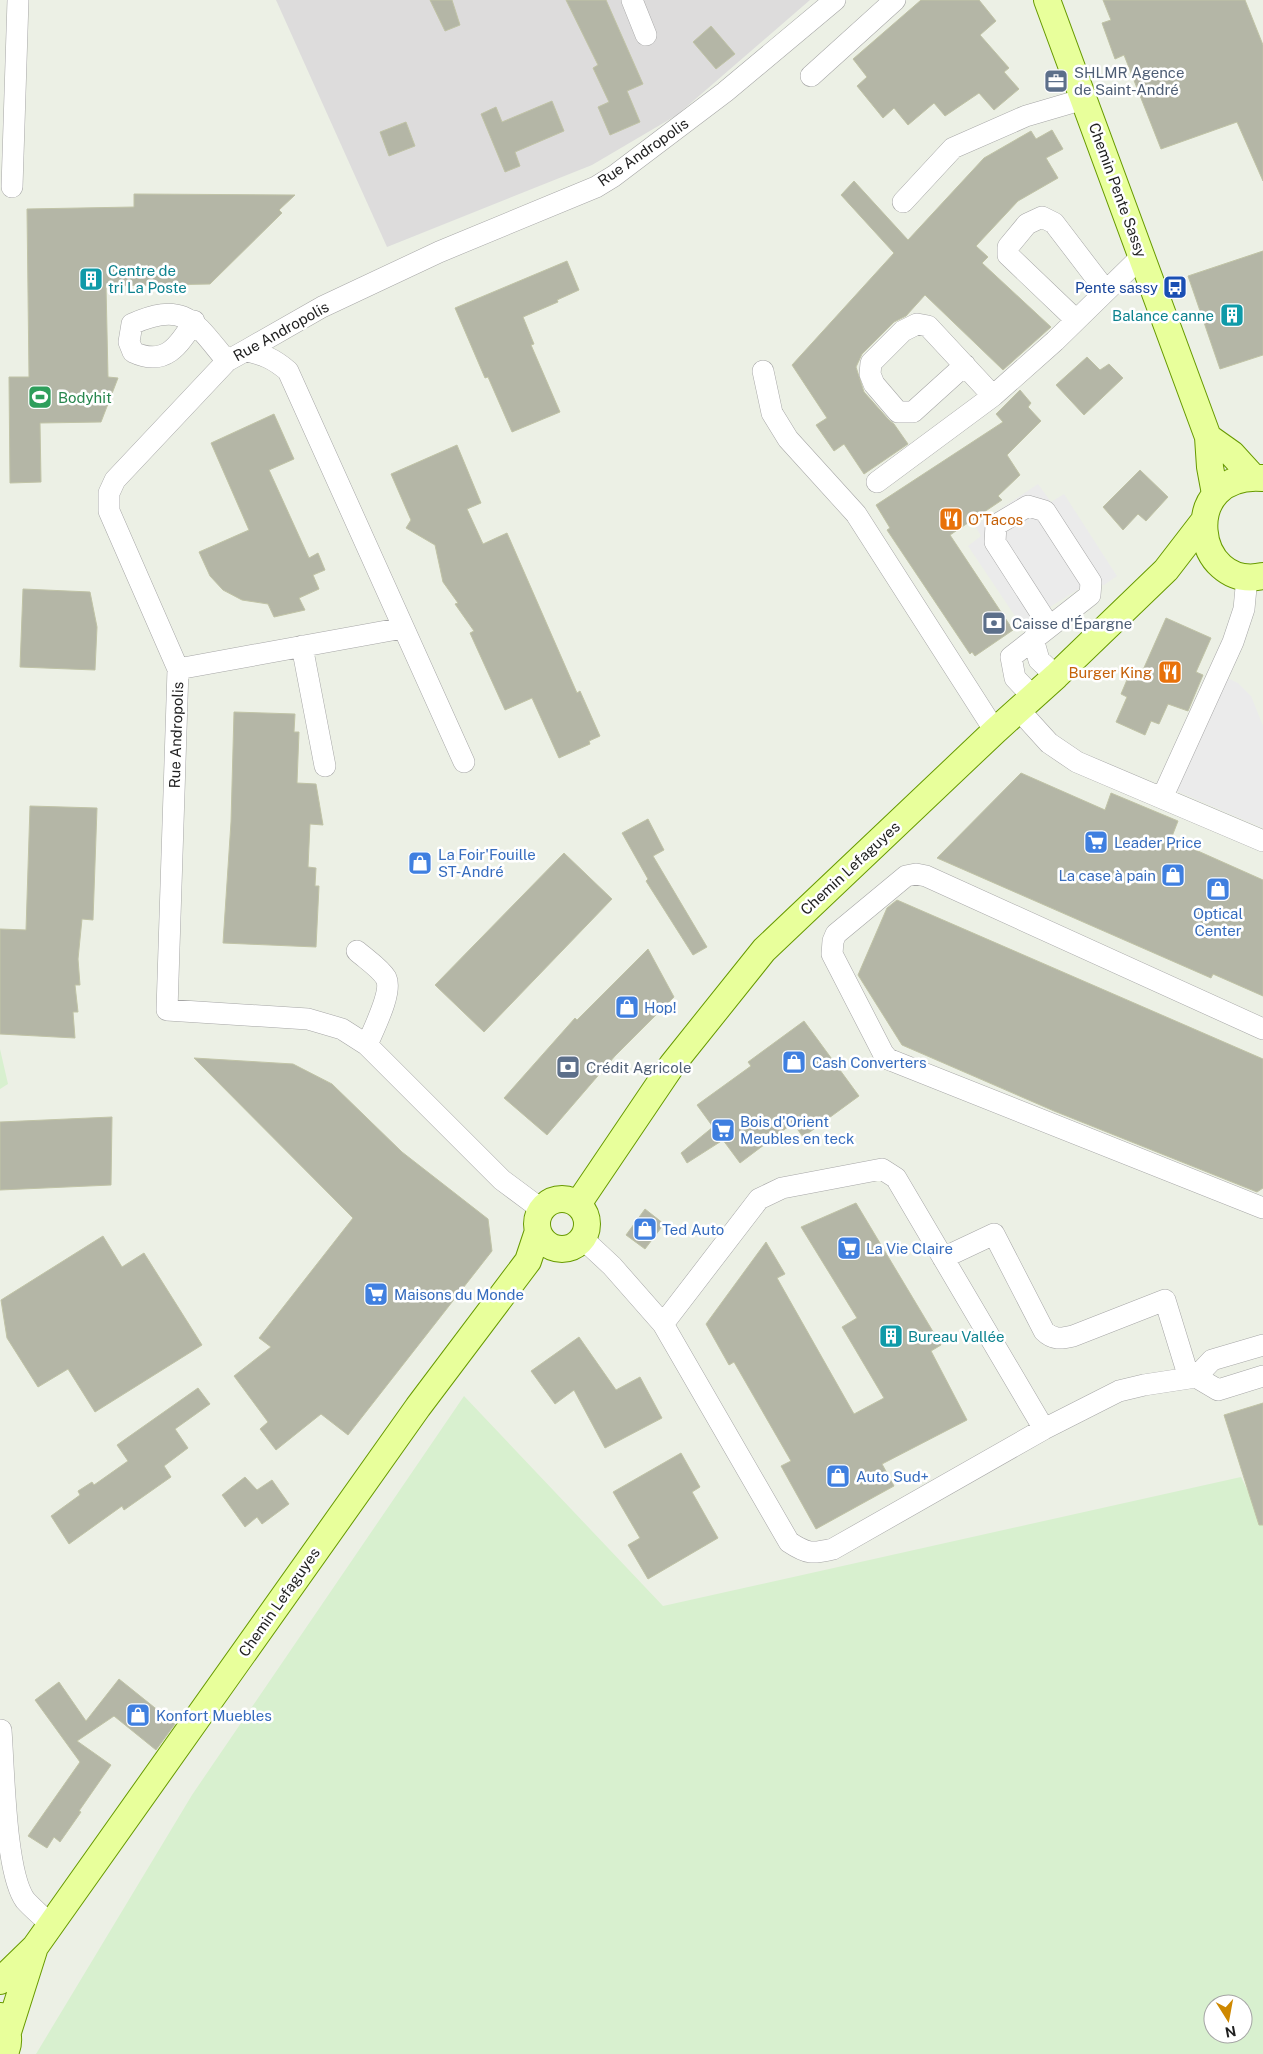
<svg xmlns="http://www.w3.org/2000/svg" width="1263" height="2054" font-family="'Public Sans',sans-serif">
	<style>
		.residential { fill: #dddcdc }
		.farmland { fill: #d8f0cf; fill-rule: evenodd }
		.parking { fill: #ebebeb }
		.building { fill: #b4b6a6; stroke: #c0c3a6 }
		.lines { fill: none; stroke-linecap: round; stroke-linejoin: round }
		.minor-casing { stroke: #a6a6a6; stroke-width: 22 }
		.major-casing { stroke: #679a00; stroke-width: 28 }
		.minor { stroke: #fff; stroke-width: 21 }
		.major { stroke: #e8ff9b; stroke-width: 26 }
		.labels { text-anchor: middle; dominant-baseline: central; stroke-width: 5; stroke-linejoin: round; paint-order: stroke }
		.service-label { font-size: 15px; fill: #4e5e75; stroke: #fff; text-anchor: start }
		.street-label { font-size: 15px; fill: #1f1f1f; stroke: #fff }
		.culture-label { font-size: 15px; fill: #0d838f; stroke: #fff; text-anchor: start }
		.transit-label { font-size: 15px; fill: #164399; stroke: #fff; text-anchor: end }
		.leisure-label { font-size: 15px; fill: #27864d; stroke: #fff; text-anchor: start }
		.food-label { font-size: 15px; fill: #c56008; stroke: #fff; text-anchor: start }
		.shop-label { font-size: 15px; fill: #366cbe; stroke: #fff; text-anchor: start }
	</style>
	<rect width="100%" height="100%" fill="#ecf0e5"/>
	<path class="residential" d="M 276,0 L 810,0 L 677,115 L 592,165 L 387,247 Z"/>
	<path class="farmland" d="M 0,1049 L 8,1084 L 0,1089 Z
		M 464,1396 L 663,1606 L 1241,1477 L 1263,1521 L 1263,2054 L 36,2054 L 192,1795 ZM 1213,2004 L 1243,2004 L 1243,2034 L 1213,2034 Z"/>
	<path class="parking" d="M 1038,484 L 1051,502 L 1064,494 L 1117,576 L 1104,585 L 1082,587 L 1021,625 L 968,546 L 981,536 L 975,526 Z
		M 1219,674 L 1238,683 L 1251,696 L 1263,726 L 1263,828 L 1167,787 Z"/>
	<path class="building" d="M 430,0 L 452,0 L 460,25 L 445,31 Z
		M 566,0 L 606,0 L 643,84 L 627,91 L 640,122 L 610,135 L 598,107 L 609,102 L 593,68 L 598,65 Z
		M 921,0 L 979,0 L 996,21 L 980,35 L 1009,68 L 1004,72 L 1019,89 L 994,110 L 979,93 L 945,116 L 934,103 L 908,125 L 894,108 L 883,118 L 857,86 L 867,77 L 853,59 Z
		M 1103,0 L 1245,0 L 1263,45 L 1263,181 L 1237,122 L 1161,149 L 1124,55 L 1115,59 L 1102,23 L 1111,20 Z
		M 711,26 L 735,54 L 716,69 L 693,42 Z
		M 552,101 L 564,131 L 515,152 L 520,166 L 505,172 L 481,114 L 496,107 L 502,122 Z
		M 406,122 L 415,146 L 389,156 L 380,132 Z
		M 1052,130 L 1063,149 L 1046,158 L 1058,178 L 1018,201 L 976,246 L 988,257 L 982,263 L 1051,327 L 1003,370 L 925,295 L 906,316 L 894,322 L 862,354 L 856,367 L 864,392 L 889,420 L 894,424 L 908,444 L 864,474 L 844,444 L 834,451 L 816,425 L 827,418 L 792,365 L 894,253 L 841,195 L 854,181 L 908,240 L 984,158 L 1031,131 L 1036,139 Z
		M 134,194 L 295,195 L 279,210 L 282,213 L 210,284 L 106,286 L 108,377 L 118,378 L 101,422 L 40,423 L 41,482 L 10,483 L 9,377 L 29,377 L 27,209 L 134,207 Z
		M 1263,251 L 1263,355 L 1220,369 L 1188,276 Z
		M 567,261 L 579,290 L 557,300 L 558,302 L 523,317 L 534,344 L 531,345 L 560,412 L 512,432 L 488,377 L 485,378 L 455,308 Z
		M 1087,357 L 1100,370 L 1109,364 L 1123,378 L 1084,415 L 1056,385 Z
		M 1020,390 L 1031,403 L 1028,407 L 1041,421 L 1007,455 L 1020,475 L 998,496 L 1002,500 L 950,535 L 1013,630 L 975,656 L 972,652 L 970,654 L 887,530 L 890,528 L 876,505 L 1003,422 L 996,414 Z
		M 274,414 L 294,459 L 269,470 L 309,558 L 318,553 L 325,570 L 313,575 L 319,589 L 299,598 L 305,610 L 274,617 L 268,604 L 242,600 L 223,590 L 210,576 L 199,552 L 249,530 L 211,443 Z
		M 457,445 L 481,503 L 467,509 L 483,544 L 507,533 L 577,693 L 580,691 L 600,736 L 589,741 L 590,744 L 559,758 L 532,698 L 505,710 L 470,633 L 474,631 L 455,604 L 458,603 L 443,582 L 435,545 L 406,528 L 411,520 L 391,474 Z
		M 1140,470 L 1168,497 L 1146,521 L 1138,514 L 1123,530 L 1103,507 Z
		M 23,589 L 90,592 L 97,627 L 95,670 L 20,667 Z
		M 1166,618 L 1211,638 L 1196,672 L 1203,675 L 1188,711 L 1168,704 L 1159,724 L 1151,721 L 1145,735 L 1116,722 L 1127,697 L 1121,694 L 1129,675 L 1139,679 Z
		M 234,712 L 295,714 L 294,732 L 299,732 L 297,783 L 316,784 L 323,825 L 310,824 L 308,867 L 316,868 L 315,886 L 319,886 L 316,947 L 223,943 L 231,822 Z
		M 1021,773 L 1105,810 L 1111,793 L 1178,821 L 1171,839 L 1263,880 L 1263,996 L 1213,974 L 1211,978 L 937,858 Z
		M 30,806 L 97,808 L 93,920 L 82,919 L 78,959 L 80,985 L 75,985 L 78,1012 L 73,1012 L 75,1038 L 0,1034 L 0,929 L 26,930 Z
		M 648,819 L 664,850 L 653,856 L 707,947 L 693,955 L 646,881 L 648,879 L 622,833 Z
		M 564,853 L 612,899 L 484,1032 L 435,985 Z
		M 897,900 L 1263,1059 L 1263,1188 L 1257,1192 L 1054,1111 L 902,1045 L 858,975 L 887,908 Z
		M 648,949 L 674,997 L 615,1056 L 547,1135 L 504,1098 L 575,1018 L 577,1020 Z
		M 804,1021 L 859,1096 L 803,1137 L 793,1123 L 740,1163 L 723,1140 L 687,1163 L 681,1153 L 713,1127 L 697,1105 L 751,1066 L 748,1062 Z
		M 194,1058 L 293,1064 L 332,1084 L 402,1152 L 488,1219 L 492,1251 L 348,1435 L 321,1414 L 276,1450 L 260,1429 L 268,1422 L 234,1376 L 271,1347 L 259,1338 L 353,1218 Z
		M 112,1117 L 111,1185 L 0,1190 L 0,1122 Z
		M 856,1203 L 941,1345 L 931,1351 L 967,1420 L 882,1464 L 894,1486 L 816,1529 L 781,1466 L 791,1461 L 734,1362 L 729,1365 L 706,1324 L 766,1242 L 785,1274 L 777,1278 L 854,1414 L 884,1398 L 842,1327 L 857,1318 L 801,1227 Z
		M 645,1209 L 664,1224 L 645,1249 L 626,1235 Z
		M 103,1236 L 122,1267 L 144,1253 L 202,1345 L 95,1412 L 68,1369 L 38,1387 L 7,1338 L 1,1300 Z
		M 579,1337 L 616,1390 L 640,1377 L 662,1418 L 605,1448 L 574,1390 L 555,1404 L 531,1371 Z
		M 198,1388 L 210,1404 L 175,1429 L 188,1448 L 164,1466 L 171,1477 L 124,1510 L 122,1506 L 69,1544 L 51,1516 L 80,1495 L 78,1491 L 92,1482 L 94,1485 L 128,1461 L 117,1445 Z
		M 1263,1403 L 1263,1525 L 1259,1525 L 1224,1415 Z
		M 681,1453 L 700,1487 L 692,1492 L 718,1538 L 648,1579 L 628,1545 L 640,1538 L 613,1492 Z
		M 245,1477 L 257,1490 L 272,1480 L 289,1504 L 262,1524 L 257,1517 L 245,1527 L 222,1495 Z
		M 119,1679 L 175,1724 L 156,1750 L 114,1716 L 77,1741 L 111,1765 L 79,1811 L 81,1812 L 60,1842 L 54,1837 L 47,1848 L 28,1836 L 80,1762 L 35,1700 L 59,1682 L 86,1721 Z"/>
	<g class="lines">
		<g class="minor-casing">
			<path id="minor" d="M 632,0 L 646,35
				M 811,76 L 895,0
				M 12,187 L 18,0
				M 903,202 L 953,148 L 1026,116 L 1084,99
				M 1076,320 L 1008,255 L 1008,247 L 1027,224 L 1042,217 L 1054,223 L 1106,291
				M 194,321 C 179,346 165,367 133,352 L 129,342 L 132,324 C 186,300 195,323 227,361
				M 245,351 C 263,354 274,359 288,371 L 464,762
				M 965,365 L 913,412 L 898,412 L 874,384 L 870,374 L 871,363 L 903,331 L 917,324 L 928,326 L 993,396
				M 763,371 L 772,413 L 788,439 L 856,514 L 995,731
				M 877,482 L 993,396 L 1055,341 L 1142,256
				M 1033,639 L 1039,660 L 1056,676
				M 302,646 L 325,766
				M 178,669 L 403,628
				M 1033,697 L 1015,678 L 1011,657 L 1090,595 L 1091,582 L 1045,511 L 1028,506 L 996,525 L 995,542 L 1049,626
				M 1019,710 L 1049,743 L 1077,762 L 1263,841
				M 1162,798 L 1233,642 L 1244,609 L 1247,577
				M 357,951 C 366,959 380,968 386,978 C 393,992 373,1030 367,1045
				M 1263,1029 L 926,876 L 916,874 L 906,876 L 836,934 L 833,941 L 832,954 L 883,1053 L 888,1059 L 1263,1208
				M 541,1209 L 502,1180 L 367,1045 L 342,1029 L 308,1019 L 167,1010 L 178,669 L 109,511 L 109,493 L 115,480 L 227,361 L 245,351 L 322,307 L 439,252 L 596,187 L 614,176 L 725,92 L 835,0
				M 583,1239 L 612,1266 L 663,1324 L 789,1542 C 807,1554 812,1554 833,1549 L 1044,1429 L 1119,1391 L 1144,1385 L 1196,1377 L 1212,1360 L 1263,1345
				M 943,1258 L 994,1234 L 1044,1331 C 1053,1340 1061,1339 1073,1336 L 1165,1300 L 1189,1378
				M 663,1324 L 759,1199 L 782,1188 L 882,1169 L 896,1178 L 1044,1429
				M 1196,1377 L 1218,1390 L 1263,1376
				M 1,1730 C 4,1768 5,1872 25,1900 C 32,1908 42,1916 50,1924"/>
		</g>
		<g class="major-casing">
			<path id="major" d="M 1047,0 L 1208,437 L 1210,467 L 1215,494
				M 1208,437 L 1232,454 L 1253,477
				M 1263,478 C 1177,471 1193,592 1263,576
				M537 1224a25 25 0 1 1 50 0a25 25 0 1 1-50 0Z
				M 578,1204 L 672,1065 L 764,950 L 995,731 L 1056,676 L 1166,570 L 1203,522
				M 0,1981 L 35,1947 L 418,1407 L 528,1261 L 538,1231
				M 1,2016 C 7,2028 12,2042 4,2054
				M 8,2032 L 34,1950"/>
		</g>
		<use href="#minor" class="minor"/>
		<use href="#major" class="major"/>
	</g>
	<defs>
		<g id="office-square" transform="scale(1.25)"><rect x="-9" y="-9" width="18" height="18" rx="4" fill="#5c6f8a" stroke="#fff"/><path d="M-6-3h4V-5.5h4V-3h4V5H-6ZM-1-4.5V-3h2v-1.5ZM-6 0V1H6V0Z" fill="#fff"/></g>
		<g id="building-square" transform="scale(1.25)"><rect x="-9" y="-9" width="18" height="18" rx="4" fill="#0f9aa8" stroke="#fff"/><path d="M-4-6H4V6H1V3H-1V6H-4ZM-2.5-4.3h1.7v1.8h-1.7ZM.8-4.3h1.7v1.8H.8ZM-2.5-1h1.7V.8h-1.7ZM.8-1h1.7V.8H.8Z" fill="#fff"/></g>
		<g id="bus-square" transform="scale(1.25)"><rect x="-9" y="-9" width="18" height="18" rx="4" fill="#1a4fb4" stroke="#fff"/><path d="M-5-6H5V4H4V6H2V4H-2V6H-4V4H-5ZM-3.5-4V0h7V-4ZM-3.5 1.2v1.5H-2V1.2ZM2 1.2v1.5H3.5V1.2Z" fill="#fff"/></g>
		<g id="stadium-square" transform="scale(1.25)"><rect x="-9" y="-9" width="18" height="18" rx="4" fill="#2e9e5b" stroke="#fff"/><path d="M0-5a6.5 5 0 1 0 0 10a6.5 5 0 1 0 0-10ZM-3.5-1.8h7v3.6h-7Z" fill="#fff"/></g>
		<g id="restaurant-square" transform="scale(1.25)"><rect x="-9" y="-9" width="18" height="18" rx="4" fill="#e8710a" stroke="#fff"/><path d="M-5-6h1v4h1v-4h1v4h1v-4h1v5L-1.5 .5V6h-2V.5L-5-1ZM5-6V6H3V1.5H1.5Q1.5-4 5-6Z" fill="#fff"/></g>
		<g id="bank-square" transform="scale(1.25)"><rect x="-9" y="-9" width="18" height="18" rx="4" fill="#5c6f8a" stroke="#fff"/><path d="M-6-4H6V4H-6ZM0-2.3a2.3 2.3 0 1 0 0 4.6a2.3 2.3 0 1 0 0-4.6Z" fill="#fff"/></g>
		<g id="supermarket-square" transform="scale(1.25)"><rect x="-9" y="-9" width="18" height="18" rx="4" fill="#3f7fe0" stroke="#fff"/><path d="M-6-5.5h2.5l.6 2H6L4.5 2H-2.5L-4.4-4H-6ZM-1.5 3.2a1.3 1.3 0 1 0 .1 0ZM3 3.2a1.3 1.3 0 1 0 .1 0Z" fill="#fff"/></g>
		<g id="shop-square" transform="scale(1.25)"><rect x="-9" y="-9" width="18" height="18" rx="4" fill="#3f7fe0" stroke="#fff"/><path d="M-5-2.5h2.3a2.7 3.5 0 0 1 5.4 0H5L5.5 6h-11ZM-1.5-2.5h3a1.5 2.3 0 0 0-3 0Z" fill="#fff"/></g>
	</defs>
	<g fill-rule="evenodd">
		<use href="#office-square" x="1056" y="81"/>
		<use href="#building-square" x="91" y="279"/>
		<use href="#bus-square" x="1175" y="287"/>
		<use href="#building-square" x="1232" y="315"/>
		<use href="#stadium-square" x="40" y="397"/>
		<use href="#restaurant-square" x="951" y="519"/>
		<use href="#bank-square" x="994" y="623"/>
		<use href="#restaurant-square" x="1170" y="672"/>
		<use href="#supermarket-square" x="1096" y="842"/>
		<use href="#shop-square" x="420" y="863"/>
		<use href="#shop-square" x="1173" y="875"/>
		<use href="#shop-square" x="1218" y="889"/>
		<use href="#shop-square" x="627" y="1007"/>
		<use href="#shop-square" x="794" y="1062"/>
		<use href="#bank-square" x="568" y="1067"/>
		<use href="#supermarket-square" x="723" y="1130"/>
		<use href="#shop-square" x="645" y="1229"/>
		<use href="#supermarket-square" x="849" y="1248"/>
		<use href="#supermarket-square" x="376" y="1294"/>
		<use href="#building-square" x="891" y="1336"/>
		<use href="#shop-square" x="838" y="1476"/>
		<use href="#shop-square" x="138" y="1715"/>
	</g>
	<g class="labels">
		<g class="service-label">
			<text x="1074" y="72">SHLMR Agence<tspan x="1074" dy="17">de Saint-André</tspan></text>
			<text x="1012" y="623">Caisse d'Épargne</text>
			<text x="586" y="1067">Crédit Agricole</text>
		</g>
		<g class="street-label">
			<text transform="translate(643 152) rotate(-35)">Rue Andropolis</text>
			<text transform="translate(1118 190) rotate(70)">Chemin Pente Sassy</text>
			<text transform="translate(281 331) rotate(-29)">Rue Andropolis</text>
			<text transform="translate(176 735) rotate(-88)">Rue Andropolis</text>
			<text transform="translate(850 868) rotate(-43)">Chemin Lefaguyes</text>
			<text transform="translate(279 1602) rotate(-55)">Chemin Lefaguyes</text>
		</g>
		<g class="culture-label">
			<text x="108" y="270">Centre de<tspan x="108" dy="17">tri La Poste</tspan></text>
			<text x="1214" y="315" text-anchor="end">Balance canne</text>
			<text x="908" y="1336">Bureau Vallée</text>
		</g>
		<g class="transit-label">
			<text x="1158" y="287">Pente sassy</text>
		</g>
		<g class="leisure-label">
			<text x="58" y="397">Bodyhit</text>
		</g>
		<g class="food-label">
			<text x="968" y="519">O'Tacos</text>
			<text x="1152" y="672" text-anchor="end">Burger King</text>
		</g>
		<g class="shop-label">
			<text x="1114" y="842">Leader Price</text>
			<text x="438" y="854">La Foir'Fouille<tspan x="438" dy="17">ST-André</tspan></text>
			<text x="1156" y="875" text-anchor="end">La case à pain</text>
			<text x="1218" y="913" text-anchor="middle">Optical<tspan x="1218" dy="17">Center</tspan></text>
			<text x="644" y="1007">Hop!</text>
			<text x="812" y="1062">Cash Converters</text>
			<text x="740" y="1121">Bois d'Orient<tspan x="740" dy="17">Meubles en teck</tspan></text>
			<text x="662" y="1229">Ted Auto</text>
			<text x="866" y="1248">La Vie Claire</text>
			<text x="394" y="1294">Maisons du Monde</text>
			<text x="856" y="1476">Auto Sud+</text>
			<text x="156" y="1715">Konfort Muebles</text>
		</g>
	</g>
	<g transform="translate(1228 2019) rotate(169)"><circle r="24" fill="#ffffff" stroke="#a5a5a5"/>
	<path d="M0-4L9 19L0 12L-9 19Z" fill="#ce8800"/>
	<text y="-8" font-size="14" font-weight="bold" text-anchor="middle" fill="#1f1f1f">N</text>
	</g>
</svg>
